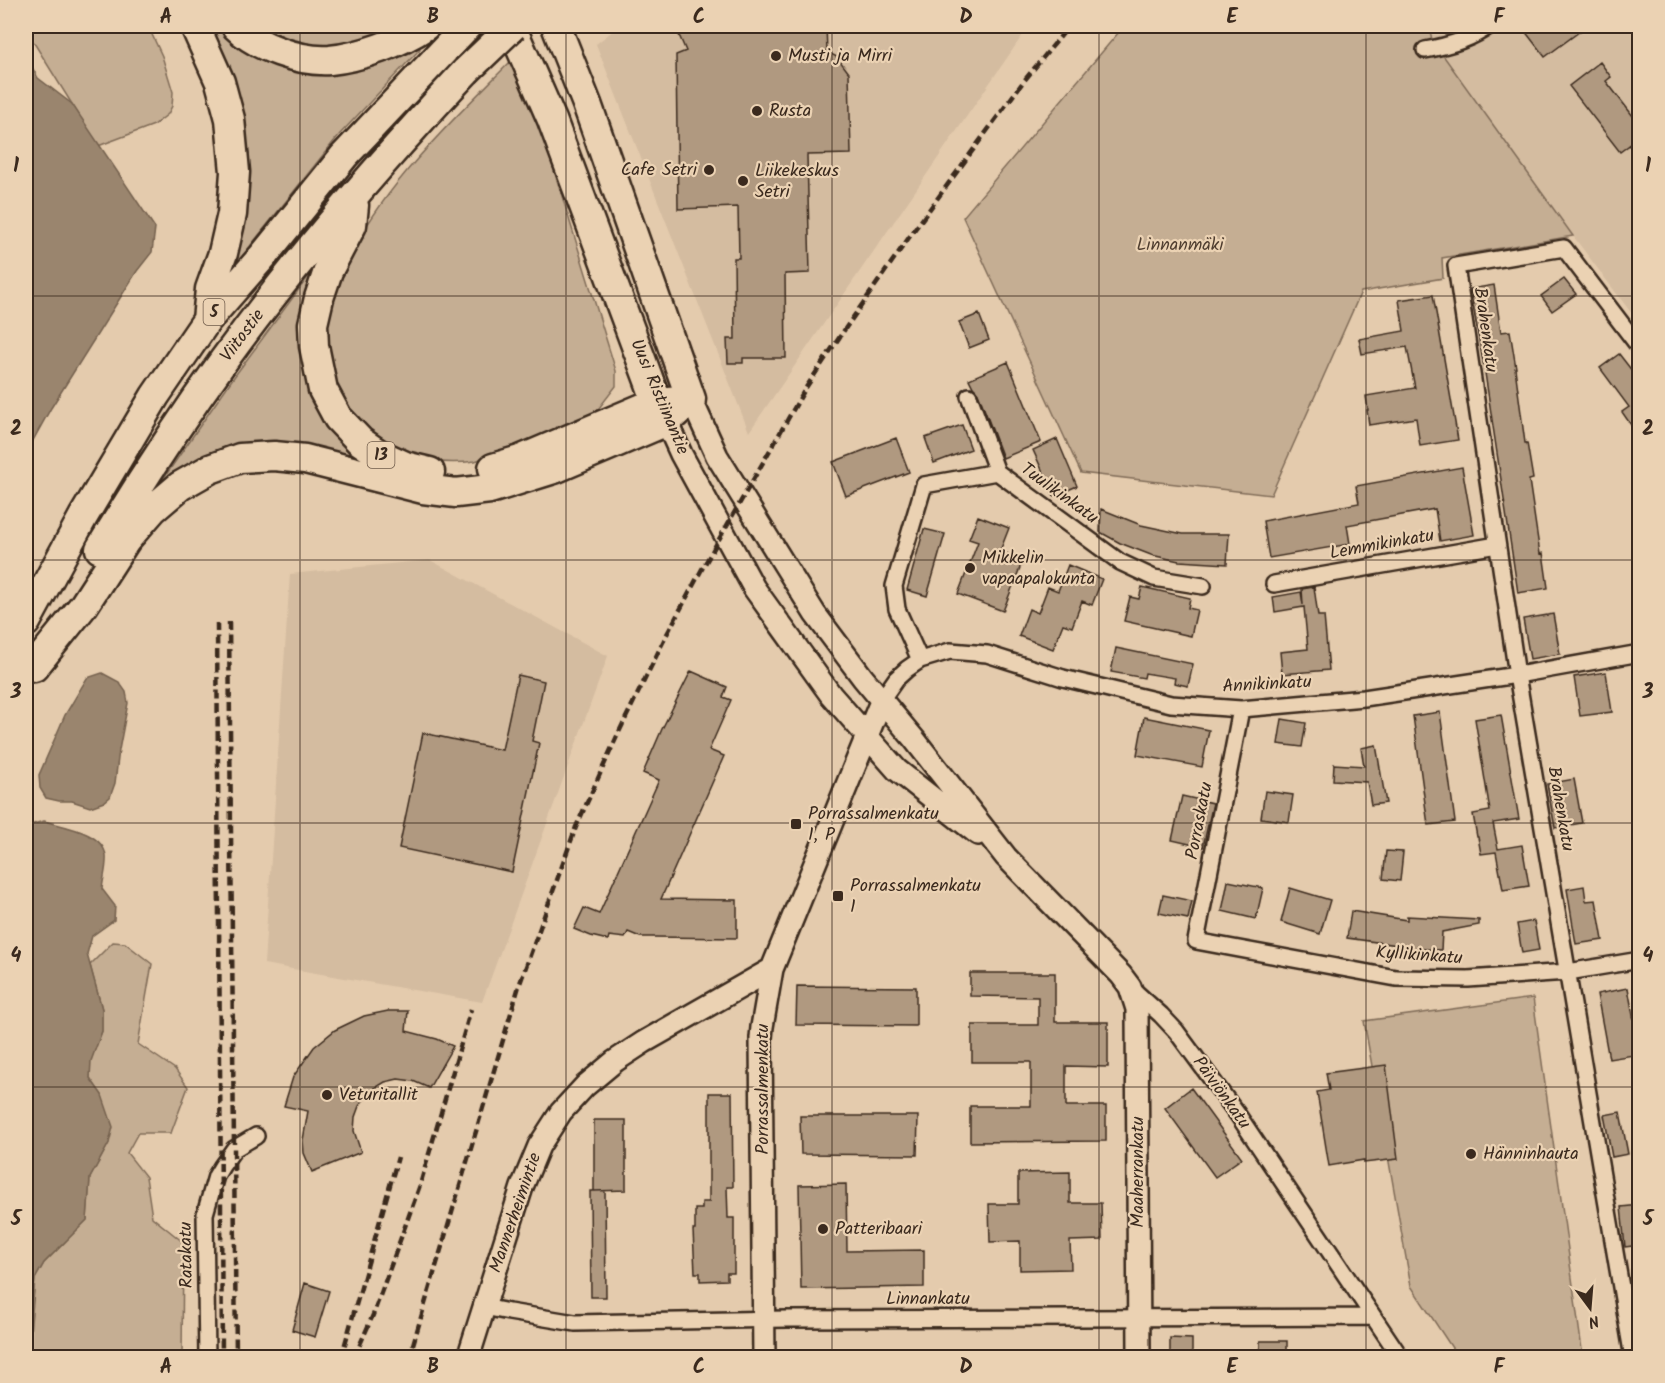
<svg xmlns="http://www.w3.org/2000/svg" width="1665" height="1383" font-family="Kalam,sans-serif">
	<style>
		.built { fill: #d4bca0 }
		.green { fill: #c5ae93; stroke: #806c58; stroke-width: 1.5 }
		.water { fill: #9a856e; stroke: #74614e; stroke-width: 1.5 }
		.building { fill: #b09980; stroke: #3b2a1e; stroke-width: 1.5 }
		.lines { fill: none; stroke-linecap: round; stroke-linejoin: round }
		.street-casing { stroke: #3b2a1e; stroke-width: 20 }
		.secondary-casing { stroke: #3b2a1e; stroke-width: 26 }
		.highway-casing { stroke: #3b2a1e; stroke-width: 33 }
		.street { stroke: #ebd2b3; stroke-width: 15 }
		.secondary { stroke: #ebd2b3; stroke-width: 21 }
		.highway { stroke: #ebd2b3; stroke-width: 28 }
		.rail { stroke: #3b2a1e; stroke-width: 4.5; stroke-dasharray: 9 4.5; stroke-linecap: butt }
		.highway-bridge-casing { stroke: #3b2a1e; stroke-width: 33; stroke-linecap: butt }
		.highway-bridge { stroke: #ebd2b3; stroke-width: 28 }
		.grid { fill: none; stroke: #3b2a1e; stroke-width: 1.5; stroke-opacity: 0.55 }
		.poi-dot { fill: #3b2a1e; stroke: #ebd2b3; stroke-width: 2 }
		.labels { text-anchor: middle; dominant-baseline: central; stroke-width: 4.5; stroke-linejoin: round; paint-order: stroke }
		.shield { fill: #ebd2b3; stroke: #705c4b; stroke-width: 1.5 }
		.shield-label { font-size: 16px; font-weight: bold; fill: #3b2a1e }
		.poi-label { font-size: 18px; fill: #3b2a1e; stroke: #ebd2b3; text-anchor: start }
		.park-label { font-size: 18px; fill: #503e30; stroke: #ebd2b3 }
		.street-label { font-size: 18px; fill: #3b2a1e; stroke: #ebd2b3 }
		.neatline { fill: none; stroke: #3b2a1e; stroke-width: 2 }
		.grid-label { font-size: 20px; text-anchor: middle; font-weight: bold; fill: #3b2a1e }
	</style>
	<rect width="100%" height="100%" fill="#e4cbad"/>
	<filter id="ink" filterUnits="userSpaceOnUse"><feTurbulence type="fractalNoise" baseFrequency=".0167" numOctaves="2"/><feDisplacementMap in="SourceGraphic" scale="12" xChannelSelector="R" yChannelSelector="G"/><feConvolveMatrix kernelMatrix="1 2 1 2 8 2 1 2 1" color-interpolation-filters="sRGB"/></filter>
	<g filter="url(#ink)">
		<path class="built" d="M 619,26 L 1029,26 L 749,432 L 596,44 Z
			M 1429,26 L 1639,26 L 1639,323 L 1573,236 L 1432,40 Z
			M 430,560 L 608,656 L 482,1002 L 264,964 L 290,574 Z
			M 1107,1355 L 1107,1358 L 827,1357 Z"/>
		<path class="green" d="M 26,26 L 148,26 L 162,56 L 173,92 L 172,106 L 168,114 L 154,125 L 98,146 L 26,30 Z
			M 205,26 L 222,26 L 269,60 L 416,43 L 420,49 L 339,135 L 239,260 L 233,259 Z
			M 256,26 L 403,26 L 346,49 L 296,46 Z
			M 1124,26 L 1429,26 L 1432,40 L 1573,236 L 1442,258 L 1443,278 L 1361,292 L 1271,495 L 1081,473 L 963,217 Z
			M 512,60 L 549,154 L 616,371 L 616,386 L 599,408 L 585,418 L 570,427 L 475,461 C 431,467 385,455 357,419 C 351,412 345,405 340,397 C 336,391 324,340 324,332 C 326,311 333,290 342,271 C 380,188 449,124 512,60 Z
			M 311,273 L 316,277 L 304,326 L 367,467 L 319,454 L 165,489 L 159,485 L 231,381 Z
			M 113,942 L 125,943 L 152,964 L 138,1044 L 175,1069 L 188,1087 L 171,1133 L 138,1133 L 127,1153 L 146,1177 L 152,1217 L 183,1242 L 182,1357 L 26,1358 L 35,1279 L 44,1263 L 87,1220 L 90,1178 L 109,1143 L 102,1095 L 90,1078 L 90,1061 L 102,1031 L 102,1009 L 90,965 Z
			M 1533,998 L 1583,1357 L 1458,1357 L 1411,1286 L 1364,1021 Z"/>
		<path class="water" d="M 26,56 L 38,78 L 72,104 L 155,228 L 152,252 L 137,271 L 51,408 L 26,453 Z
			M 102,673 L 119,682 L 126,692 L 128,703 L 119,750 L 115,783 L 110,797 L 104,802 L 90,807 L 72,801 L 59,801 L 46,798 L 40,788 L 39,775 L 65,715 L 87,678 Z
			M 44,821 C 64,827 103,832 106,856 C 107,866 103,879 102,889 L 115,906 L 114,920 L 92,936 L 87,954 L 102,1009 L 102,1031 L 91,1061 L 90,1078 L 102,1095 L 113,1127 L 109,1143 L 90,1178 L 87,1220 L 44,1263 L 35,1279 L 30,1334 L 26,1355 L 26,826 Z"/>
		<path class="building" d="M 675,26 L 826,26 L 827,52 L 837,57 L 849,73 L 851,154 L 807,155 L 810,273 L 785,274 L 786,358 L 743,358 L 743,363 L 728,363 L 727,339 L 735,339 L 734,258 L 739,258 L 738,207 L 678,209 L 676,55 L 686,51 Z
			M 1521,26 L 1587,26 L 1545,57 Z
			M 1600,62 L 1611,77 L 1606,81 L 1640,125 L 1640,137 L 1620,152 L 1569,86 Z
			M 1564,279 L 1576,294 L 1552,311 L 1541,296 Z
			M 1494,285 L 1501,332 L 1510,331 L 1516,368 L 1515,368 L 1525,443 L 1527,443 L 1533,479 L 1529,480 L 1540,554 L 1543,553 L 1548,588 L 1518,593 L 1485,373 L 1470,289 Z
			M 1433,295 L 1458,440 L 1420,446 L 1416,418 L 1369,425 L 1367,410 L 1368,410 L 1366,396 L 1415,388 L 1407,347 L 1362,354 L 1359,339 L 1404,331 L 1399,300 Z
			M 979,314 L 989,340 L 969,348 L 959,322 Z
			M 1619,354 L 1640,381 L 1640,438 L 1622,412 L 1629,407 L 1600,368 Z
			M 1008,362 L 1041,442 L 1003,458 L 978,393 L 973,387 L 969,379 Z
			M 962,425 L 971,449 L 934,463 L 925,438 Z
			M 896,438 L 909,472 L 846,496 L 833,462 Z
			M 1057,439 L 1077,486 L 1054,496 L 1033,450 Z
			M 1462,467 L 1474,535 L 1440,541 L 1435,509 L 1347,525 L 1350,544 L 1269,558 L 1263,521 L 1359,503 L 1356,486 Z
			M 1101,509 L 1141,525 L 1183,534 L 1229,534 L 1227,564 L 1179,561 L 1151,555 L 1120,543 L 1100,532 Z
			M 978,516 L 1009,528 L 1000,551 L 1023,560 L 1003,611 L 958,594 L 978,542 L 969,539 Z
			M 924,529 L 945,534 L 927,596 L 907,590 Z
			M 1068,565 L 1102,579 L 1092,605 L 1082,601 L 1072,627 L 1063,624 L 1053,649 L 1019,636 L 1029,609 L 1038,613 L 1048,587 L 1058,591 Z
			M 1142,587 L 1190,598 L 1188,608 L 1197,610 L 1191,636 L 1124,621 L 1130,597 L 1139,599 Z
			M 1314,587 L 1318,616 L 1324,616 L 1329,670 L 1282,674 L 1280,652 L 1308,649 L 1304,607 L 1275,612 L 1273,597 L 1301,592 L 1303,605 L 1302,589 Z
			M 1553,614 L 1560,654 L 1530,659 L 1523,619 Z
			M 1116,648 L 1193,664 L 1188,686 L 1174,683 L 1175,678 L 1145,673 L 1144,678 L 1111,672 Z
			M 691,671 L 727,687 L 723,697 L 731,700 L 709,750 L 724,756 L 661,899 L 737,900 L 737,938 L 652,937 L 640,937 L 628,932 L 625,938 L 609,936 L 608,940 L 591,936 L 574,929 L 584,908 L 599,914 L 659,780 L 643,773 L 662,729 Z
			M 1606,672 L 1612,712 L 1580,716 L 1574,677 Z
			M 518,675 L 544,681 L 532,741 L 539,743 L 512,872 L 399,848 L 423,733 L 502,750 Z
			M 1440,712 L 1455,822 L 1428,825 L 1413,716 Z
			M 1501,715 L 1519,819 L 1493,823 L 1498,849 L 1522,845 L 1529,886 L 1503,890 L 1496,852 L 1481,854 L 1478,837 L 1477,837 L 1473,814 L 1490,811 L 1475,719 Z
			M 1144,717 L 1209,730 L 1202,767 L 1137,755 Z
			M 1282,719 L 1306,723 L 1302,747 L 1278,744 Z
			M 1376,745 L 1386,803 L 1371,805 L 1367,782 L 1333,780 L 1334,764 L 1364,766 L 1361,748 Z
			M 1574,779 L 1582,823 L 1555,828 L 1547,784 Z
			M 1265,791 L 1293,795 L 1289,822 L 1261,818 Z
			M 1182,796 L 1213,803 L 1203,847 L 1172,840 Z
			M 1386,851 L 1403,852 L 1400,881 L 1383,879 Z
			M 1228,881 L 1263,888 L 1256,919 L 1222,911 Z
			M 1584,886 L 1586,901 L 1596,900 L 1603,940 L 1576,944 L 1567,889 Z
			M 1290,888 L 1330,900 L 1320,934 L 1281,922 Z
			M 1163,895 L 1192,901 L 1188,919 L 1159,913 Z
			M 1351,911 L 1407,920 L 1407,916 L 1479,920 L 1479,925 L 1442,932 L 1441,950 L 1405,948 L 1405,946 L 1347,938 Z
			M 1534,921 L 1539,950 L 1522,953 L 1517,924 Z
			M 970,973 L 1055,973 L 1055,1022 L 1108,1022 L 1108,1067 L 1066,1066 L 1066,1106 L 1106,1106 L 1106,1141 L 970,1142 L 970,1106 L 1031,1106 L 1031,1062 L 972,1062 L 972,1025 L 1038,1025 L 1038,997 L 970,996 Z
			M 797,986 L 916,987 L 916,1026 L 796,1025 Z
			M 1628,988 L 1640,1054 L 1609,1059 L 1597,994 Z
			M 388,1011 L 408,1011 L 406,1031 L 437,1039 L 453,1046 L 429,1088 L 413,1081 L 398,1079 L 385,1082 L 370,1091 L 359,1106 L 355,1117 L 354,1131 L 361,1152 L 312,1172 L 304,1153 L 303,1140 L 308,1111 L 284,1106 L 293,1077 L 314,1047 L 335,1030 L 364,1016 Z
			M 1386,1065 L 1398,1159 L 1364,1163 L 1364,1160 L 1329,1166 L 1317,1092 L 1329,1090 L 1326,1073 Z
			M 1191,1088 L 1242,1158 L 1215,1177 L 1165,1108 Z
			M 709,1093 L 732,1093 L 733,1187 L 727,1187 L 728,1218 L 734,1218 L 734,1273 L 727,1273 L 727,1280 L 700,1281 L 700,1273 L 695,1273 L 693,1230 L 695,1230 L 695,1209 L 702,1209 L 702,1202 L 709,1202 Z
			M 1620,1112 L 1628,1154 L 1612,1157 L 1604,1115 Z
			M 800,1116 L 918,1116 L 917,1155 L 801,1154 Z
			M 594,1120 L 626,1120 L 626,1190 L 594,1191 Z
			M 1070,1172 L 1070,1203 L 1101,1203 L 1102,1240 L 1070,1241 L 1071,1269 L 1020,1270 L 1020,1241 L 990,1242 L 989,1204 L 1018,1204 L 1018,1173 Z
			M 846,1184 L 847,1251 L 924,1250 L 924,1287 L 801,1289 L 799,1185 Z
			M 590,1191 L 605,1191 L 606,1297 L 591,1297 Z
			M 1640,1205 L 1640,1245 L 1625,1247 L 1621,1207 Z
			M 305,1283 L 329,1291 L 315,1337 L 292,1330 Z
			M 1170,1338 L 1192,1339 L 1192,1358 L 1170,1358 Z
			M 1260,1341 L 1287,1341 L 1287,1358 L 1260,1358 Z"/>
		<g class="lines">
			<g class="street-casing">
				<path id="street" d="M 1425,50 C 1448,46 1470,40 1489,26
					M 969,396 L 997,472
					M 1274,584 L 1497,545
					M 920,660 L 897,609 L 894,586 L 924,485 L 997,472 L 1120,562 L 1154,578 L 1203,586
					M 882,699 L 896,679 L 907,669 L 920,660 L 950,651 L 987,654 L 1063,678 L 1171,704 L 1241,709 L 1364,698 L 1517,675 L 1640,653
					M 1241,709 L 1196,941 L 1396,978 L 1468,979 L 1568,972 L 1640,960
					M 1131,988 L 1161,1015 L 1176,1031 L 1238,1115 L 1401,1358
					M 484,1307 L 509,1312 L 575,1323 L 788,1319 L 1373,1317
					M 207,1358 L 205,1214 L 216,1176 L 222,1166 L 234,1149 L 256,1136
					M 1633,1358 L 1517,675 L 1456,266 L 1564,248 L 1640,348"/>
			</g>
			<g class="secondary-casing">
				<path id="secondary" d="M 691,399 L 717,456 L 815,614 L 863,678 L 914,739 L 1006,857 L 1121,975 L 1130,987 L 1137,1009 L 1139,1358
					M 661,410 L 681,454 L 754,588 L 831,695 L 897,770 L 978,834
					M 468,1358 L 522,1187 L 539,1146 L 561,1112 L 585,1086 L 615,1061 L 644,1042 L 772,969
					M 764,1358 L 761,1038 L 762,1027 L 772,969 L 882,699"/>
			</g>
			<g class="highway-casing">
				<path id="highway" d="M 195,26 L 220,82 L 230,119 L 235,172 L 232,214 L 223,253 L 210,289 L 207,320
					M 236,26 C 257,47 300,62 330,60 C 360,57 400,43 425,26
					M 511,26 L 552,120 L 657,402
					M 556,26 L 587,104 L 691,399
					M 354,205 L 352,225 L 328,271 L 319,298 L 313,324 L 314,346 L 323,390 L 338,418 L 360,441 L 379,454 L 405,466 L 430,472
					M 493,468 L 520,460 L 657,402 L 691,399
					M 100,549 C 139,484 180,421 224,360 C 298,258 380,163 466,71
					M 26,622 L 83,517 L 155,396 L 207,320 L 263,256 L 344,156 L 467,26
					M 34,667 L 84,605 L 126,540 L 153,509 L 180,486 L 210,469 L 240,458 L 274,456 L 305,459 L 423,489 L 456,493 L 490,489 L 554,469 L 667,421 L 691,399"/>
			</g>
			<use href="#street" class="street"/>
			<use href="#secondary" class="secondary"/>
			<use href="#highway" class="highway"/>
			<path class="rail" d="M 229,622 L 236,1358
				M 217,623 L 222,1358
				M 341,1358 L 398,1157
				M 354,1358 L 373,1315 L 420,1185 L 471,1009
				M 409,1358 L 519,986 L 576,827 L 618,734 L 666,636 L 702,569 L 805,389 L 847,326 L 915,229 L 1023,82 L 1069,26"/>
			<g class="highway-bridge-casing">
				<path id="highway-bridge" d="M 466,71 L 513,26"/>
			</g>
			<use href="#highway-bridge" class="highway-bridge"/>
		</g>
	</g>
	<path class="grid" d="M 300,26 L 300,1358M 566,26 L 566,1358M 832,26 L 832,1358M 1099,26 L 1099,1358M 1366,26 L 1366,1358M 26,296 L 1640,296M 26,560 L 1640,560M 26,823 L 1640,823M 26,1087 L 1640,1087"/>
	<g class="poi-dot">
		<circle cx="776" cy="56" r="6"/>
		<circle cx="757" cy="111" r="6"/>
		<circle cx="709" cy="170" r="6"/>
		<circle cx="743" cy="181" r="6"/>
		<circle cx="970" cy="568" r="6"/>
		<rect x="790" y="818" width="12" height="12" rx="3"/>
		<rect x="832" y="890" width="12" height="12" rx="3"/>
		<circle cx="327" cy="1095" r="6"/>
		<circle cx="1471" cy="1154" r="6"/>
		<circle cx="823" cy="1229" r="6"/>
	</g>
	<g class="labels">
		<g class="shield">
			<rect x="203.5" y="299" width="21" height="26" rx="4.5"/>
			<rect x="367.5" y="442" width="27" height="26" rx="4.5"/>
		</g>
		<g class="shield-label">
			<text x="214" y="312">5</text>
			<text x="381" y="455">13</text>
		</g>
		<g class="poi-label">
			<text x="788" y="56">Musti ja Mirri</text>
			<text x="769" y="111">Rusta</text>
			<text x="697" y="170" text-anchor="end">Cafe Setri</text>
			<text x="755" y="171">Liikekeskus<tspan x="755" dy="21">Setri</tspan></text>
			<text x="982" y="558">Mikkelin<tspan x="982" dy="21">vapaapalokunta</tspan></text>
			<text x="808" y="814">Porrassalmenkatu<tspan x="808" dy="21">1, P</tspan></text>
			<text x="850" y="886">Porrassalmenkatu<tspan x="850" dy="21">1</tspan></text>
			<text x="339" y="1095">Veturitallit</text>
			<text x="1483" y="1154">Hänninhauta</text>
			<text x="835" y="1229">Patteribaari</text>
		</g>
		<g class="park-label">
			<text x="1180" y="245">Linnanmäki</text>
		</g>
		<g class="street-label">
			<text transform="translate(1485 330) rotate(82)">Brahenkatu</text>
			<text transform="translate(243 336) rotate(-53)">Viitostie</text>
			<text transform="translate(659 397) rotate(67)">Uusi Ristiinantie</text>
			<text transform="translate(1059 494) rotate(36)">Tuulikinkatu</text>
			<text transform="translate(1382 545) rotate(-10)">Lemmikinkatu</text>
			<text transform="translate(1267 685) rotate(-3)">Annikinkatu</text>
			<text transform="translate(1560 809) rotate(80)">Brahenkatu</text>
			<text transform="translate(1200 821) rotate(-79)">Porraskatu</text>
			<text transform="translate(1419 956) rotate(4)">Kyllikinkatu</text>
			<text transform="translate(763 1089) rotate(-90)">Porrassalmenkatu</text>
			<text transform="translate(1221 1093) rotate(54)">Päiviönkatu</text>
			<text transform="translate(1138 1172) rotate(-90)">Maaherrankatu</text>
			<text transform="translate(516 1213) rotate(-71)">Mannerheimintie</text>
			<text transform="translate(187 1255) rotate(-91)">Ratakatu</text>
			<text x="928" y="1299">Linnankatu</text>
		</g>
	</g>
	<rect width="1665" height="1383" fill="none" stroke="#ebd2b3" stroke-width="66"/>
	<g transform="translate(1590 1308) rotate(164)" stroke="#ebd2b3" stroke-width="4.5" paint-order="stroke">
	<path d="M0-4.5L10 22L0 15L-10 22Z" fill="#3b2a1e"/>
	<text y="-9" font-size="16" font-weight="bold" text-anchor="middle" fill="#3b2a1e">N</text>
	</g>
	<rect x="33" y="33" width="1599" height="1317" class="neatline"/>
	<g class="grid-label">
		<text x="166" y="23">A</text>
		<text x="433" y="23">B</text>
		<text x="699" y="23">C</text>
		<text x="966" y="23">D</text>
		<text x="1232" y="23">E</text>
		<text x="1499" y="23">F</text>
		<text x="16" y="172">1</text>
		<text x="1648" y="172">1</text>
		<text x="16" y="435">2</text>
		<text x="1648" y="435">2</text>
		<text x="16" y="698">3</text>
		<text x="1648" y="698">3</text>
		<text x="16" y="962">4</text>
		<text x="1648" y="962">4</text>
		<text x="16" y="1225">5</text>
		<text x="1648" y="1225">5</text>
		<text x="166" y="1373">A</text>
		<text x="433" y="1373">B</text>
		<text x="699" y="1373">C</text>
		<text x="966" y="1373">D</text>
		<text x="1232" y="1373">E</text>
		<text x="1499" y="1373">F</text>
	</g>
</svg>
